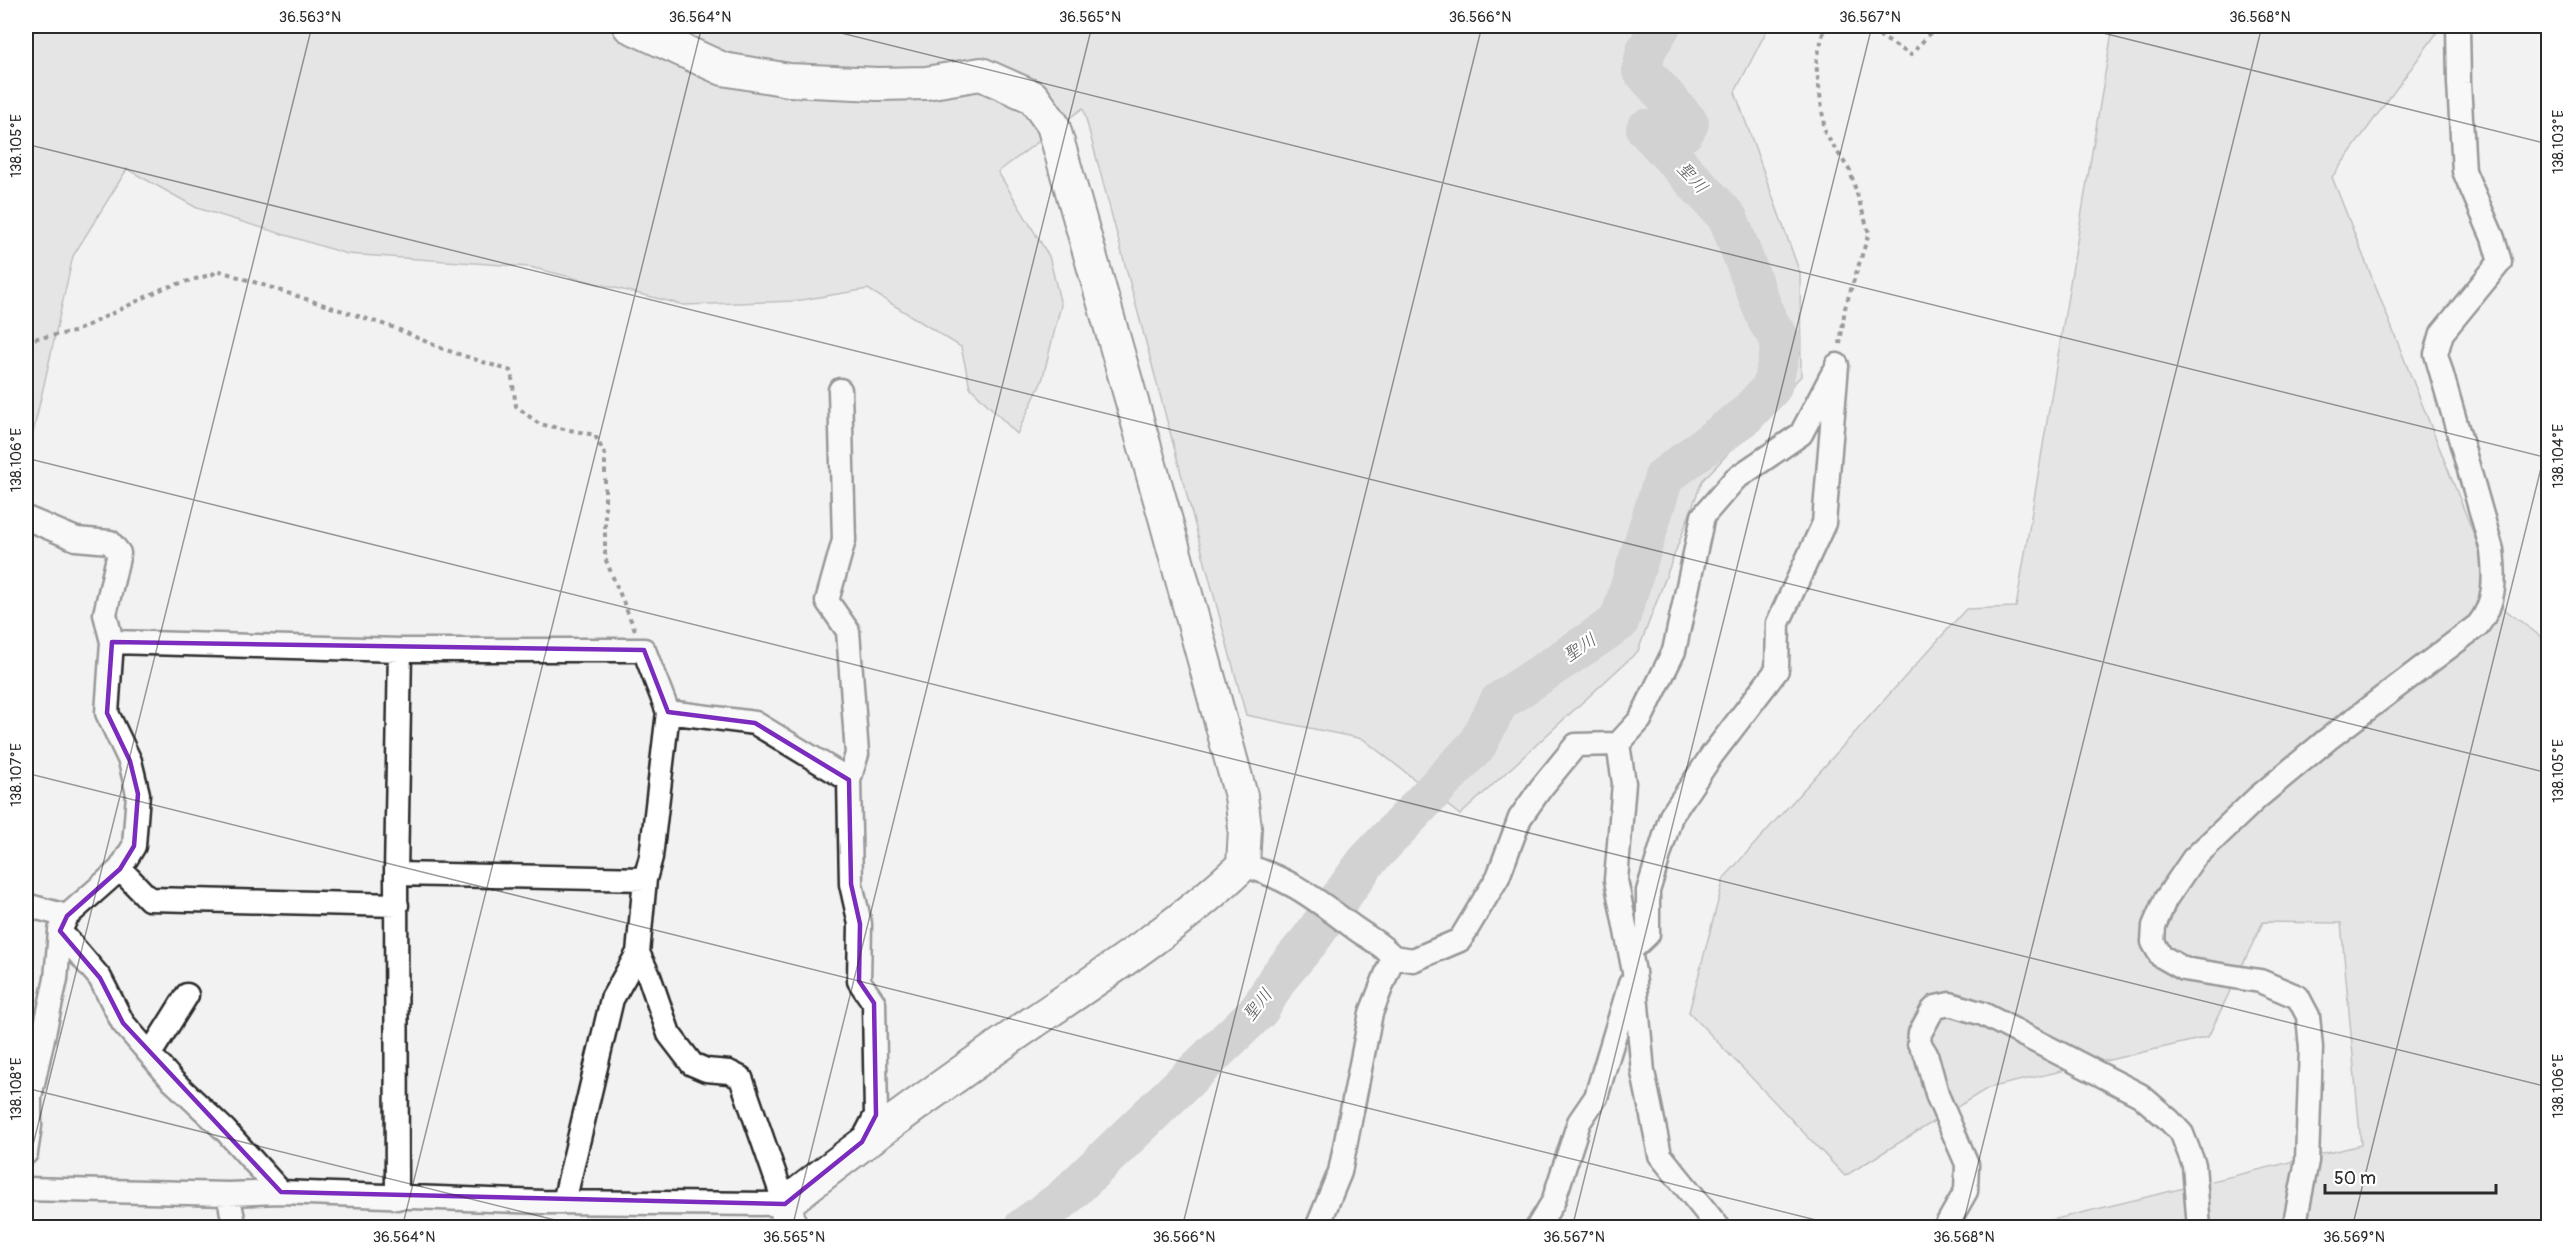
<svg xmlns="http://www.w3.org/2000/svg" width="2574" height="1253" font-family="Pangolin,'Klee One',sans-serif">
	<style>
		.green { fill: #d5d5d5; stroke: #808080; stroke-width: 1.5 }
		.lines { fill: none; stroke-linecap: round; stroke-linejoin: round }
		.river { stroke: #ababab; stroke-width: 40 }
		.street-casing { stroke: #2b2b2b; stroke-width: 27 }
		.secondary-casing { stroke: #2b2b2b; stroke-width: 36 }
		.path { stroke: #2b2b2b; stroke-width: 4; stroke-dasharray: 4.5 4.5; stroke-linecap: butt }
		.street { stroke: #fff; stroke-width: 22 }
		.secondary { stroke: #fff; stroke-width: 32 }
		.marked { fill: none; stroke: #7b2cbf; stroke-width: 4.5; stroke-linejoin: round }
		.ticks { fill: none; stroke: #2b2b2b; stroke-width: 1.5; stroke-opacity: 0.45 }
		.labels { text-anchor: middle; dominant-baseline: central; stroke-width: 4.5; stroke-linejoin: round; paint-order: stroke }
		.water-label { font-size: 18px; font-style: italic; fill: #585858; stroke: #fff }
		.neatline { fill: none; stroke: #2b2b2b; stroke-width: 2 }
		.ticks-label { font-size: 15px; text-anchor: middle; fill: #2b2b2b }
	</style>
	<rect width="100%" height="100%" fill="#f2f2f2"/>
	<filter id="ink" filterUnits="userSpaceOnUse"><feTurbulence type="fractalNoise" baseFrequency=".0167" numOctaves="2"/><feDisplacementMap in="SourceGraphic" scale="12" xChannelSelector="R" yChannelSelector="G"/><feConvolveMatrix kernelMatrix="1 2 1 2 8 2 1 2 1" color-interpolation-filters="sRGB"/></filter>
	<g filter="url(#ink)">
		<path class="green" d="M 26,26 L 1769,26 L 1735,92 L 1800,273 L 1801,376 L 1702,481 L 1638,651 L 1460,815 L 1363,739 L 1246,715 L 1083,108 L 998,172 L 1049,256 L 1061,305 L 1042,381 L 1017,434 L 970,387 L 961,347 L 868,289 L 795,301 L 684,305 L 530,267 L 347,254 L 197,208 L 127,169 L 73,256 L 31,442 L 26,451 Z
			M 2113,26 L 2436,26 L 2436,34 L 2332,177 L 2503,608 L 2548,642 L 2548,1227 L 2023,1227 L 2361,1145 L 2341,923 L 2263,922 L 2208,1037 L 1988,1088 L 1845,1176 L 1689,1012 L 1724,878 L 1966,609 L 2016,607 Z"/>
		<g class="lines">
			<path class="river" d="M 1023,1228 L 1063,1199 L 1260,1009 L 1278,978 L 1310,940 L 1366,862 L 1477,745 L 1499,702 L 1619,622 L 1664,477 L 1746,415 L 1772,387 L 1782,342 L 1768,322 L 1728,218 L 1646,129 L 1684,132 L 1689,123 L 1642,70 L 1646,50 L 1661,26"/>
			<g class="street-casing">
				<path id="street" d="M 840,390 L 844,540 L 827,601 L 848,631 L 857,754 L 849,780 L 851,884 L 860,924 L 859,981 L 874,1003 L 876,1115 L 862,1142
					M 26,518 L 76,539 L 110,542 L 119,553 L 105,614 L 112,642 L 107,713 L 130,761 L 138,794 L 134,846 L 120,869 L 67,916 L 60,931 L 56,979 L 30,1097 L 30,1126 L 26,1153
					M 668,712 L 755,723 L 849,780
					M 1618,744 L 1640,720 L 1674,651 L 1703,516 L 1735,479 L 1801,434 L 1832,375
					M 1243,865 C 1292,879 1316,900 1356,929 C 1370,939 1382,944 1393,957 L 1413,960 L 1460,940 L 1498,877 L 1520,818 L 1541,788 L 1576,745 L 1618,744 L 1624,783 L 1616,880 L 1634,972 L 1643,1072 L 1660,1155 L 1719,1228
					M 120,869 L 149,899 L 397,905
					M 396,874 L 645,879
					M 26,905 L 67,916
					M 60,931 L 100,978 L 123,1023 L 173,1081 L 225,1130 L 281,1192
					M 1630,951 L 1648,934 L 1648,891 L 1671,816 L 1712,755 L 1777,670 L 1778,623 L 1824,523 L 1837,365
					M 150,1054 L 187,995
					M 26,1189 L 228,1194 L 281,1192 L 543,1202 L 785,1204 L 741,1078 L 729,1072 L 706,1070 L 692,1064 L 669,1034 L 649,976 L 638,953 L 645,879 L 651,857 L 668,712 L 644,650 L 400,650 L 112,642
					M 228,1194 L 235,1228
					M 397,1198 L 396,874 L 400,650
					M 564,1202 L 612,999 L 638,953
					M 1317,1228 L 1340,1172 L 1371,1013 L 1393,957
					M 1537,1228 L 1553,1202 L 1579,1122 L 1596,1097 L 1630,984
					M 1945,1228 L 1966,1191 L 1967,1164 L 1938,1097 L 1926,1054 L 1919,1043 L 1920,1033 L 1932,1011 L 1936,1007 L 1950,1004 L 1983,1014 L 2140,1095 L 2169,1120 L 2182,1134 L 2194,1165 L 2199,1228
					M 2294,1228 L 2307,1161 L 2311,1048 L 2308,1016 L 2298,997 L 2260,981 L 2184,969 L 2161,956 L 2153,942 L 2154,926 L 2165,900 L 2193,859 L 2257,798 L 2328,739 L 2478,625 C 2496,603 2495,577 2492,550 L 2436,354 L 2442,333 L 2500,262 L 2493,238 L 2464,171 L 2459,83 L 2458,26"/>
			</g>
			<g class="secondary-casing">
				<path id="secondary" d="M 629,26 L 723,69 L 789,80 L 878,84 L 926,83 L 981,74 L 1033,97 L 1053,125 L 1166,521 L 1241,796 L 1245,828 L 1243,865 C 1180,925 1104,974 1032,1023 C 948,1081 865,1140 785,1204 L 791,1228"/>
			</g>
			<path class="path" d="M 1829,26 L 1824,29 L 1816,63 L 1825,133 L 1850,171 L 1869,233 L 1845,308 L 1840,344
				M 1863,26 L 1911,55 L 1936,26
				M 26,340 L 74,332 L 164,288 L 213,274 L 217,270 L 395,328 L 443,349 L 511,371 L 516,406 L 539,424 L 595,435 L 605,455 L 605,558 L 635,630"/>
			<use href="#street" class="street"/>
			<use href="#secondary" class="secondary"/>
		</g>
	</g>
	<path d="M0 0H2574V1253H0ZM 112,642 L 644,650 L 668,712 L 755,723 L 849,780 L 851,884 L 860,924 L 859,981 L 874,1003 L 876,1115 L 862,1142 L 785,1204 L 281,1192 L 123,1023 L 100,978 L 60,931 L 67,916 L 120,869 L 134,846 L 138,794 L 130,761 L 107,713 Z" fill="#f2f2f2" fill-opacity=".55" fill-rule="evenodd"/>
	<path class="marked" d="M 112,642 L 644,650 L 668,712 L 755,723 L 849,780 L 851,884 L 860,924 L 859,981 L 874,1003 L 876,1115 L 862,1142 L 785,1204 L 281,1192 L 123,1023 L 100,978 L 60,931 L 67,916 L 120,869 L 134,846 L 138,794 L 130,761 L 107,713 Z"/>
	<path class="ticks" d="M 813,26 L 2548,458M 2075,26 L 2548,144M 26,144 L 2548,773M 26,458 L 2548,1087M 26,773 L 1848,1228M 26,1088 L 587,1228M 26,1173 L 312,26M 402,1228 L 702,26M 792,1228 L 1092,26M 1182,1228 L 1482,26M 1572,1228 L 1872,26M 1962,1228 L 2262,26M 2352,1228 L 2548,440"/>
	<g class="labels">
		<g class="water-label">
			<text transform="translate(1692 178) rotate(47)">聖川</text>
			<text transform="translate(1580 648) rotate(-34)">聖川</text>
			<text transform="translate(1258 1005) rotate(-52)">聖川</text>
		</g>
	</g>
	<rect width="2574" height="1253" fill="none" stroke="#fff" stroke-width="66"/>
	<path d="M2325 1184v9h171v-9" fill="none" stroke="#2b2b2b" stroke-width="3"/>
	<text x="2334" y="1184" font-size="18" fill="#2b2b2b" stroke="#ffffff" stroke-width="4.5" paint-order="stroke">50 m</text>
	<rect x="33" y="33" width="2508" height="1187" class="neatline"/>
	<g class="ticks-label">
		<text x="310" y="22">36.563°N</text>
		<text x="700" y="22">36.564°N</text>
		<text x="1090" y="22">36.565°N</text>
		<text x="1480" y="22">36.566°N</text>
		<text x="1870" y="22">36.567°N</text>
		<text x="2260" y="22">36.568°N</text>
		<text transform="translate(2558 142) rotate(-90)" y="5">138.103°E</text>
		<text transform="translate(16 146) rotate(-90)" y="5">138.105°E</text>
		<text transform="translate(2558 456) rotate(-90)" y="5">138.104°E</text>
		<text transform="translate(16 460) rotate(-90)" y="5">138.106°E</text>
		<text transform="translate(2558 771) rotate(-90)" y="5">138.105°E</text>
		<text transform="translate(16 775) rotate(-90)" y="5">138.107°E</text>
		<text transform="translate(2558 1086) rotate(-90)" y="5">138.106°E</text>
		<text transform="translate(16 1089) rotate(-90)" y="5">138.108°E</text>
		<text x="404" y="1242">36.564°N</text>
		<text x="794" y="1242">36.565°N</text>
		<text x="1184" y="1242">36.566°N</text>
		<text x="1574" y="1242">36.567°N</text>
		<text x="1964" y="1242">36.568°N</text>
		<text x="2354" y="1242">36.569°N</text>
	</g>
</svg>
